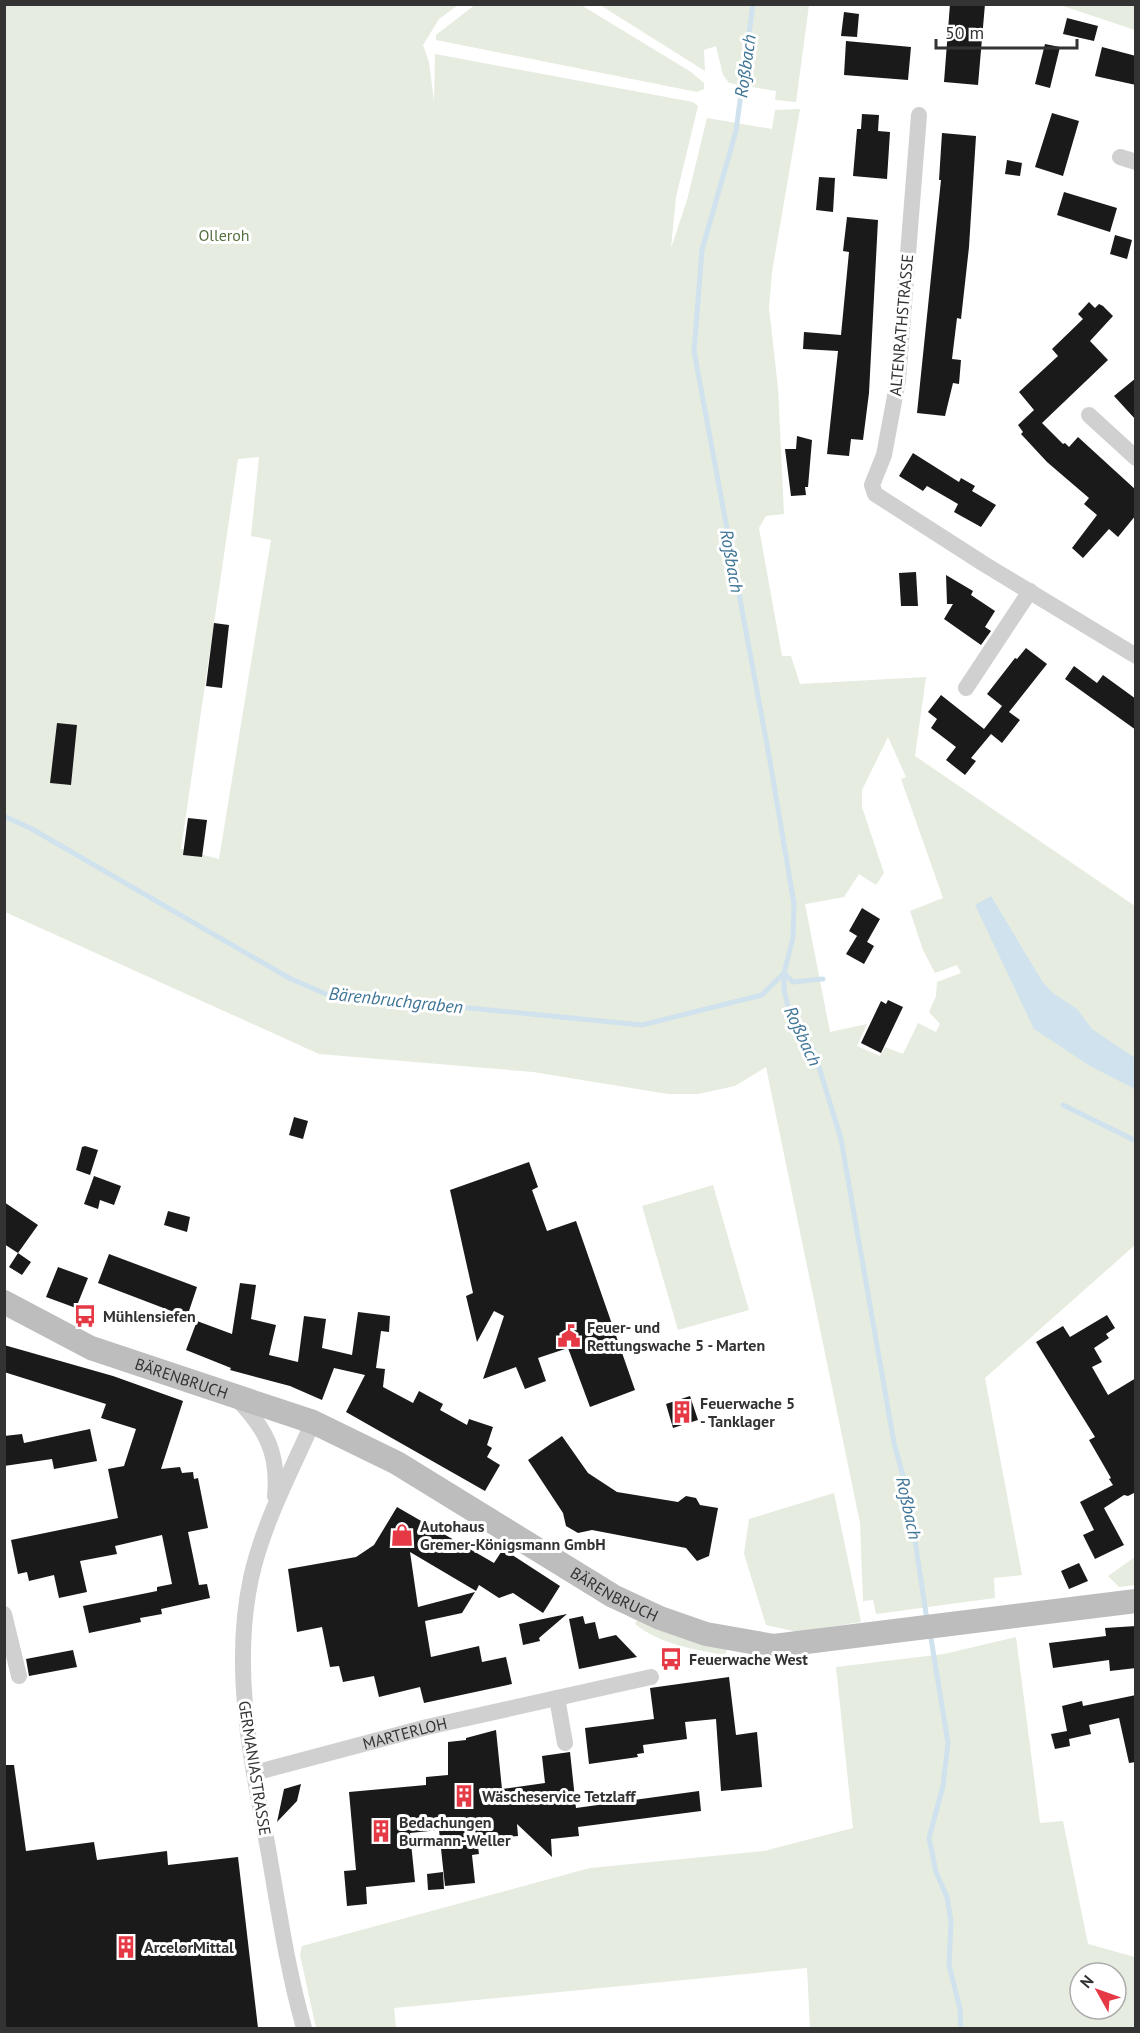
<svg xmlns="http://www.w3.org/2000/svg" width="1140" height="2033" font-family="'PT Sans',sans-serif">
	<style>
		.green { fill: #e6ecdf; fill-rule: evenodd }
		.water { fill: #cfe2ee }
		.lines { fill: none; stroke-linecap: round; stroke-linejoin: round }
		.stream { stroke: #cfe2ee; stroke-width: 5 }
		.building { fill: #1a1a1a }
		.minor { stroke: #d0d0d0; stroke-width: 16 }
		.secondary { stroke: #bdbdbd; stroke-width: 24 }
		.labels { text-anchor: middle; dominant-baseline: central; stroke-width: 6; stroke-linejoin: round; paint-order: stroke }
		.park-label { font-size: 16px; fill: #56703f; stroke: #fff }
		.street-label { font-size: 16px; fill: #333; stroke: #fff }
		.poi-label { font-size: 16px; font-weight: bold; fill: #333; stroke: #fff; text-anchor: start }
		.water-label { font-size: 18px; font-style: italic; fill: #3f7597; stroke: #fff }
	</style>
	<rect width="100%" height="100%" fill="#fff"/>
	<path class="green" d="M 476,4 L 581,5 L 691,72 L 704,83 L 704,89 L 697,92 L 436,40 L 436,35 Z
		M 5,5 L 458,5 L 439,19 L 423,45 L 429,62 L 434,102 L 435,54 L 693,102 L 698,106 L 676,197 L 671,248 L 687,200 L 707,118 L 772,129 L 775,110 L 800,109 L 772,272 L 769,308 L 778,388 L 784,514 L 766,516 L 759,528 L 782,656 L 791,656 L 800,684 L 926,677 L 915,756 L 1135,906 L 1135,1245 L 985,1378 L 1022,1575 L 994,1578 L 995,1598 L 876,1614 L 873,1600 L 863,1601 L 860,1523 L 766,1067 L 735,1086 L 698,1094 L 668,1094 L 533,1072 L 319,1054 L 5,912 ZM 259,457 L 251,536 L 271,540 L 219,859 L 181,849 L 238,459 ZM 888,737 L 906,777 L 901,779 L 943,898 L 910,911 L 923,950 L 935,973 L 957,965 L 961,973 L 937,982 L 936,996 L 929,1012 L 940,1024 L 936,1032 L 918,1023 L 903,1054 L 885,1047 L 880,1056 L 857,1046 L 867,1024 L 830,1032 L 805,904 L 844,897 L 859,874 L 876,885 L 884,873 L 862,807 L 862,790 Z
		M 600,5 L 809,5 L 796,102 L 775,100 L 776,91 L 729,83 L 723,75 L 716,46 L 704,50 L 705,71 Z
		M 1060,5 L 1135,5 L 1135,30 Z
		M 713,1185 L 749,1310 L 678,1330 L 642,1206 Z
		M 834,1493 L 861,1622 L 797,1632 L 766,1625 L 744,1554 L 749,1519 Z
		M 1135,1557 L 1135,1585 L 1119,1587 L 1108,1576 Z
		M 637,1620 L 727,1650 L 725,1655 C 695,1650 659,1644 635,1624 Z
		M 1016,1637 L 1040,1823 L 1063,1821 L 1088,1944 L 1135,1957 L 1135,2028 L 810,2028 L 807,1968 L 394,2008 L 396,2028 L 316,2028 L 300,1955 L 302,1946 L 590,1868 L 764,1851 L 853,1828 L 836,1667 L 944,1654 ZM 1080,1973 L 1116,1973 L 1116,2009 L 1080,2009 Z"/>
	<path class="water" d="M 991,896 L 1042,981 L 1053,993 L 1077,1009 L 1092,1029 L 1135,1058 L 1135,1089 L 1090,1066 L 1034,1029 L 975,905 Z"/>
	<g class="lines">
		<path class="stream" d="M 753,4 L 736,131 L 702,250 L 694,351 L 770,761 L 794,904 L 793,938 L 784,973 L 784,990 L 789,1010 L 814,1051 L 841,1139 L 894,1443 L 908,1494 L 927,1620
			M 4,816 L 32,829 L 289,978 L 326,994 L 642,1025 L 762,995 L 784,973
			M 784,973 L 793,982 L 823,979
			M 1063,1105 L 1136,1141
			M 930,1632 L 948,1743 L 943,1786 L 929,1838 L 936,1872 L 947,1897 L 951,1922 L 949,1965 L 960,2009 L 961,2028"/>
	</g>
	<path class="building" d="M 950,4 L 985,4 L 978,85 L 944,82 Z
		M 844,12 L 859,14 L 857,37 L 841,36 Z
		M 1067,18 L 1098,26 L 1094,41 L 1063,34 Z
		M 846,41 L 911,47 L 908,80 L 844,75 Z
		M 1045,44 L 1060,47 L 1050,88 L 1035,84 Z
		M 1102,47 L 1136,56 L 1136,85 L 1095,76 Z
		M 1052,113 L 1079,121 L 1063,176 L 1035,167 Z
		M 862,114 L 879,115 L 878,131 L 890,132 L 887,179 L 853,176 L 857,129 L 861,129 Z
		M 942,133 L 976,136 L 969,247 L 961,319 L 957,318 L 952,359 L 961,360 L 959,384 L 953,383 L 945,416 L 917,413 L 941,180 L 939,180 Z
		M 1007,160 L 1022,163 L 1020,176 L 1005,174 Z
		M 819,177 L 835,178 L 833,212 L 816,210 Z
		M 1064,192 L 1117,208 L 1110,232 L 1057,215 Z
		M 847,217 L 878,220 L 869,393 L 863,440 L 851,439 L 849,456 L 827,454 L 838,351 L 803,349 L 804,332 L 841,335 L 849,252 L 843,251 Z
		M 1115,235 L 1132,240 L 1127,259 L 1110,254 Z
		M 1089,302 L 1095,308 L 1099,304 L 1103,306 L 1113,316 L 1090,341 L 1108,360 L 1042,423 L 1063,444 L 1065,443 L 1069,447 L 1078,437 L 1136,490 L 1136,515 L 1118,537 L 1109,529 L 1083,558 L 1072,548 L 1097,515 L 1084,504 L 1089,498 L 1047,462 L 1021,434 L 1023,432 L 1018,425 L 1034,410 L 1019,392 L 1058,356 L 1052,349 L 1083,319 L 1078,314 Z
		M 1136,378 L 1136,420 L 1114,396 Z
		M 797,436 L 812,440 L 808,487 L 805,487 L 806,495 L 791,496 L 785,449 L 796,449 Z
		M 913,453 L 959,482 L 961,478 L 975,486 L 972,491 L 996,505 L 981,527 L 954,512 L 958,504 L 927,486 L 923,491 L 899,476 Z
		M 916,572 L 918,606 L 901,606 L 899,573 Z
		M 946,575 L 973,591 L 971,595 L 995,611 L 985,627 L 991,631 L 981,645 L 944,619 L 953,604 L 947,604 Z
		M 214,623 L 229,625 L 222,688 L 206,686 Z
		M 1026,648 L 1047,664 L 1009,712 L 1020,720 L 1002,743 L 991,734 L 971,758 L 976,761 L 965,775 L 946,760 L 956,747 L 931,728 L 937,719 L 928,712 L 941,695 L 984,729 L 1002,706 L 987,694 L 1015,658 L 1017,659 Z
		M 1074,666 L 1097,683 L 1103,675 L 1136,699 L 1136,730 L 1065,679 Z
		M 57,723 L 77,725 L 71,785 L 50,783 Z
		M 188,818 L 207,820 L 202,857 L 183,855 Z
		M 862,908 L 880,919 L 867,942 L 849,931 Z
		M 857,936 L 874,946 L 864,964 L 846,954 Z
		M 888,1000 L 903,1007 L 881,1053 L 861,1043 L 881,1001 L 886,1004 Z
		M 294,1117 L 308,1121 L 303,1139 L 289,1135 Z
		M 85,1146 L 98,1150 L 90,1175 L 76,1170 L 82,1147 Z
		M 529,1162 L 538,1187 L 532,1190 L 547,1231 L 576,1221 L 635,1390 L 590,1407 L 568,1348 L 538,1358 L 546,1381 L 525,1389 L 516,1367 L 483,1379 L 504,1316 L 494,1311 L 477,1342 L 466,1296 L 473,1293 L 450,1190 Z
		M 94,1176 L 121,1186 L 114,1205 L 100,1200 L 98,1209 L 84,1204 Z
		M 4,1202 L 38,1225 L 18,1253 L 4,1244 Z
		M 168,1211 L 190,1217 L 187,1232 L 164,1225 Z
		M 18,1253 L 31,1262 L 22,1275 L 9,1267 Z
		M 109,1254 L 197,1287 L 187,1317 L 98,1283 Z
		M 58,1267 L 88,1278 L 76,1308 L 46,1297 Z
		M 240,1283 L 256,1285 L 251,1319 L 276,1325 L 269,1355 L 298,1362 L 304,1316 L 326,1319 L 322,1348 L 352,1355 L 358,1312 L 390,1316 L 389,1332 L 381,1331 L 376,1368 L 385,1369 L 383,1387 L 413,1403 L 419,1391 L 443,1404 L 440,1410 L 467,1425 L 469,1419 L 493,1427 L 487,1445 L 492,1448 L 487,1457 L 500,1465 L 485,1491 L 346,1412 L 365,1375 L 334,1368 L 322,1400 L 290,1386 L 230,1370 L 231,1368 L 186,1350 L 197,1321 L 232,1334 Z
		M 1107,1315 L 1115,1328 L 1106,1334 L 1109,1338 L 1094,1348 L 1102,1362 L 1092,1367 L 1108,1395 L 1136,1378 L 1136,1492 L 1128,1496 L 1124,1495 L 1104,1508 L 1124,1545 L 1095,1559 L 1083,1535 L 1094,1530 L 1080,1502 L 1113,1485 L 1109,1479 L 1111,1478 L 1089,1440 L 1095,1437 L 1036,1342 L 1063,1326 L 1070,1337 Z
		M 4,1345 L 113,1376 L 183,1401 L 161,1469 L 180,1467 L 182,1473 L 193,1472 L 194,1479 L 198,1478 L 208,1528 L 188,1532 L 199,1585 L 207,1584 L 210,1598 L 161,1609 L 162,1614 L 140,1618 L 141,1622 L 89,1633 L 83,1606 L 157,1591 L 157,1587 L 172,1584 L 162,1535 L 115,1546 L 117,1554 L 80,1561 L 87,1592 L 59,1598 L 54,1575 L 29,1581 L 27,1572 L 18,1574 L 11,1540 L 118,1518 L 108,1469 L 124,1466 L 136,1429 L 101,1418 L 106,1404 L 4,1372 Z
		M 690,1396 L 698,1420 L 673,1428 L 666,1404 Z
		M 90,1429 L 97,1461 L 54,1469 L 52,1459 L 4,1466 L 4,1436 L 22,1434 L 24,1443 Z
		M 562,1436 L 588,1473 L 617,1492 L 678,1502 L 686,1496 L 696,1498 L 700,1505 L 718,1508 L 709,1556 L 697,1561 L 686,1548 L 592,1530 L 578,1533 L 566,1526 L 563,1513 L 528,1460 Z
		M 397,1507 L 494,1563 L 503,1549 L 560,1586 L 543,1613 L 513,1593 L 499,1598 L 479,1585 L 476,1591 L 410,1552 L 418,1607 L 475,1592 L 462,1613 L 425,1621 L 431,1657 L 479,1646 L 482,1662 L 506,1657 L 512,1684 L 424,1703 L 420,1687 L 379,1697 L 374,1676 L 343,1682 L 339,1666 L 330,1667 L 322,1627 L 297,1632 L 288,1569 L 356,1557 L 374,1545 Z
		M 1079,1563 L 1088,1581 L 1069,1589 L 1061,1571 Z
		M 567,1614 L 539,1638 L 540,1641 L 523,1645 L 519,1624 Z
		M 583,1616 L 585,1624 L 595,1622 L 599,1639 L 616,1635 L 637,1657 L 579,1669 L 569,1619 Z
		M 1136,1626 L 1136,1668 L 1110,1671 L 1109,1660 L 1053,1668 L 1049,1643 L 1106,1636 L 1105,1628 Z
		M 73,1650 L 77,1667 L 29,1676 L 26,1659 Z
		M 729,1677 L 736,1735 L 757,1732 L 762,1787 L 721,1791 L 716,1719 L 685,1722 L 687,1739 L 643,1745 L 644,1753 L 637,1754 L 638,1757 L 589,1764 L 585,1728 L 654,1719 L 650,1688 Z
		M 1136,1695 L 1136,1762 L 1129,1763 L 1119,1718 L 1089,1725 L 1091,1734 L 1069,1739 L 1070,1746 L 1055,1749 L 1051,1734 L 1067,1731 L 1062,1706 L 1082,1701 L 1083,1706 Z
		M 496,1730 L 502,1789 L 545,1783 L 542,1756 L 570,1752 L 576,1808 L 699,1791 L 701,1811 L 578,1827 L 579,1836 L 551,1839 L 552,1857 L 517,1824 L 518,1836 L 477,1840 L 479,1854 L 472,1855 L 475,1883 L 445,1886 L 439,1830 L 410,1833 L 415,1882 L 366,1887 L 367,1904 L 347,1906 L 344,1871 L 356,1870 L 349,1792 L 426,1785 L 426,1777 L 448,1775 L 448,1742 L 466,1740 L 466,1738 Z
		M 4,1765 L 14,1765 L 26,1851 L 94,1842 L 97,1860 L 167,1851 L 168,1865 L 238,1857 L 258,2028 L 4,2028 Z
		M 301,1784 L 297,1801 L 277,1822 L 284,1789 Z
		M 443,1872 L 444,1889 L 428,1890 L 427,1874 Z"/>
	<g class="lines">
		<g class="minor">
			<path d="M 919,115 L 898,380 L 884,455 L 872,485 L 875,494 L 984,564 L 1136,656"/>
			<path d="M 1120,157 L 1136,162"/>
			<path d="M 1089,415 L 1136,458"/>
			<path d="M 966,688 L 1030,591"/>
			<path d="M 237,1399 C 266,1429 279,1453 275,1496"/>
			<path d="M 4,1614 L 19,1676"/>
			<path d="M 557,1698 L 565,1743"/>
			<path id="s1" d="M 254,1773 L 427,1727 L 651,1677"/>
			<path d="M 304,2028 C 288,1972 279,1912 269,1854 C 252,1763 231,1671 251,1578 C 263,1524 290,1473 313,1422"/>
		</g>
		<path class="secondary" id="s2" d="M 4,1302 L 91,1348 L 313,1422 L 397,1463 L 613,1596 L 660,1618 L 706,1634 L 774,1646 L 1136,1601"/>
	</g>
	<defs>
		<g id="bus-bare" transform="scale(1.8)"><path d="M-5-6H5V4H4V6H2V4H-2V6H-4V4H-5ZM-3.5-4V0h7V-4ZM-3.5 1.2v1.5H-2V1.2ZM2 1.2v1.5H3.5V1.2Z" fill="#e63946" stroke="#fff" stroke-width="2.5" paint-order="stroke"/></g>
		<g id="civic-bare" transform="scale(1.8)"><path d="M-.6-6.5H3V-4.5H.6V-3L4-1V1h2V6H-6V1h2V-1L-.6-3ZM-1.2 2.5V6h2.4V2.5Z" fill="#e63946" stroke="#fff" stroke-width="2.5" paint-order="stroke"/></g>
		<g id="building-bare" transform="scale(1.8)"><path d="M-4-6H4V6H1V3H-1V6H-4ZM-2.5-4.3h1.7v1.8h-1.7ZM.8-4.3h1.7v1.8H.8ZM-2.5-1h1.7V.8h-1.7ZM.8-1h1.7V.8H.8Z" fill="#e63946" stroke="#fff" stroke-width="2.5" paint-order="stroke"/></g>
		<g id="shop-bare" transform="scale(1.8)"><path d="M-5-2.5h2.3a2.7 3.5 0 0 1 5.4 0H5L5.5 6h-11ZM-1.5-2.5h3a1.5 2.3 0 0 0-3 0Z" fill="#e63946" stroke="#fff" stroke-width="2.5" paint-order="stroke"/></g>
	</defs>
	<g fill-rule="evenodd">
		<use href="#bus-bare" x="85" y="1316"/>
		<use href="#civic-bare" x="569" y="1336"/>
		<use href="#building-bare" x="682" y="1412"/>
		<use href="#shop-bare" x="402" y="1535"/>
		<use href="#bus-bare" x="671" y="1659"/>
		<use href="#building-bare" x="464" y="1796"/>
		<use href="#building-bare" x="381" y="1831"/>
		<use href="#building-bare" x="126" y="1947"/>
	</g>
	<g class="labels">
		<g class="park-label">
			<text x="224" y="235">Olleroh</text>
		</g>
		<g class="street-label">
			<text transform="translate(901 325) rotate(-85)">ALTENRATHSTRASSE</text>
			<text stroke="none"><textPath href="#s2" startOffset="194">BÄRENBRUCH</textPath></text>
			<text stroke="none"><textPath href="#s2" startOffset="680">BÄRENBRUCH</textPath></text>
			<text stroke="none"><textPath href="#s1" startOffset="156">MARTERLOH</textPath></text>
			<text transform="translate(255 1768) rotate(81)">GERMANIASTRASSE</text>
		</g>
		<g class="poi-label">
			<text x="103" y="1316">Mühlensiefen</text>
			<text x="587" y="1327">Feuer- und<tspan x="587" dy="18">Rettungswache 5 - Marten</tspan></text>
			<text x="700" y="1403">Feuerwache 5<tspan x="700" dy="18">- Tanklager</tspan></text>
			<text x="420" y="1526">Autohaus<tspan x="420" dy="18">Gremer-Königsmann GmbH</tspan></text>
			<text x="689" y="1659">Feuerwache West</text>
			<text x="482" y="1796">Wäscheservice Tetzlaff</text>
			<text x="399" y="1822">Bedachungen<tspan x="399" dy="18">Burmann-Weller</tspan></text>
			<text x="144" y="1947">ArcelorMittal</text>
		</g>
		<g class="water-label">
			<text transform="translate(745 66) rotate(-82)">Roßbach</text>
			<text transform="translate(732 561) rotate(80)">Roßbach</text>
			<text transform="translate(396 1000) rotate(6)">Bärenbruchgraben</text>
			<text transform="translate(803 1036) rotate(65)">Roßbach</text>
			<text transform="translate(909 1508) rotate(78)">Roßbach</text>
		</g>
	</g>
	<rect width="1140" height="2033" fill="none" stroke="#333333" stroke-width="12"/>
	<g transform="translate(1098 1991) rotate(310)"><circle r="28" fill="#ffffff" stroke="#adadad" stroke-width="1.5"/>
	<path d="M0-4.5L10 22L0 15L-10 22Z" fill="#e63946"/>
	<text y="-9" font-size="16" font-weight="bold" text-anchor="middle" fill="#333333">N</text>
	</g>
	<path d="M936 39v9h141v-9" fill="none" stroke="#333333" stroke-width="3"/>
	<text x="945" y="39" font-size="18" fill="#333333" stroke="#ffffff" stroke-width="4.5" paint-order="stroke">50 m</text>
</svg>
